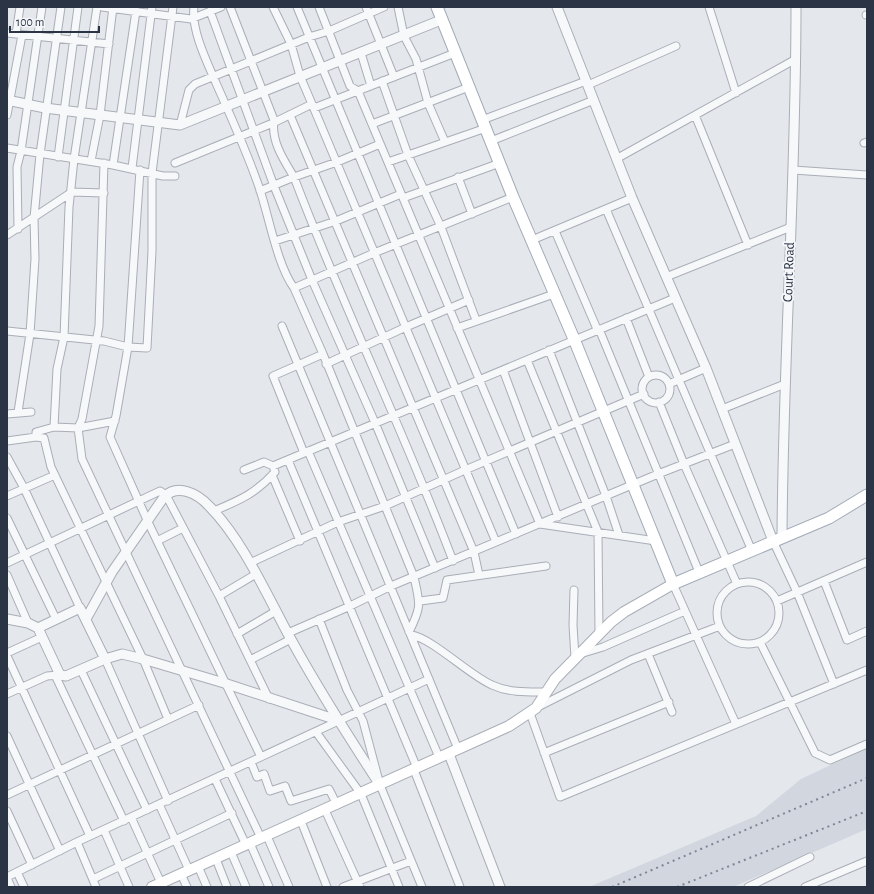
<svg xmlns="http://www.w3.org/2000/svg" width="874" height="894" font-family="'Alegreya Sans',sans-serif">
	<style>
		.built { fill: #d2d6de }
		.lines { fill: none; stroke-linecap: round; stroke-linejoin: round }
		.minor-casing { stroke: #a9aeb7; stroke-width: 9 }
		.tertiary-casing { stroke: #a9aeb7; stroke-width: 11 }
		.secondary-casing { stroke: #a9aeb7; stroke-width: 12 }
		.primary-casing { stroke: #a3abb8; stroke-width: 13 }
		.minor { stroke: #f7f8fa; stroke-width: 7 }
		.tertiary { stroke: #f7f8fa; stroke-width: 9 }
		.secondary { stroke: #fff; stroke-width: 10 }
		.primary { stroke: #fff; stroke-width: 11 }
		.rail { stroke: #7d8696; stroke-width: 2; stroke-dasharray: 2 4; stroke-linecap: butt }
		.labels { text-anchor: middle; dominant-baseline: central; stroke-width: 4; stroke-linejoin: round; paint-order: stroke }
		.street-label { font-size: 14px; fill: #2b3445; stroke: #f4f6f9 }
	</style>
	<rect width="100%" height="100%" fill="#e4e7ec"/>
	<path class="built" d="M 867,748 L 867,829 L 733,887 L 589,887 L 756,816 L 801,779 Z"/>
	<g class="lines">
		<g class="minor-casing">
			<path id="minor" d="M 102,7 L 191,19 L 221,7
				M 194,7 C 191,30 207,62 216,83 C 231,117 247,152 259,187 C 269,216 277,265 294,288
				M 230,7 L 274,120 C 271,141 283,159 294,177 L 260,191
				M 273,7 L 291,44 L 300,76 L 312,104 L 496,542
				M 297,7 L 516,534
				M 319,7 L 350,86 L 358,91 L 540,524 L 656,541
				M 366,7 L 394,77
				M 398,7 L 404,36 L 416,59 L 428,103 L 445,142
				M 709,7 L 736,93
				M 210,11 L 274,186 L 312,280 L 376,425 L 435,568
				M 866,15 L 867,15
				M 7,33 L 109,44
				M 16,34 L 20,7
				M 361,53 L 371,86
				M 382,81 L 408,155 L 441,227 L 476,320
				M 588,85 L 676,46
				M 314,108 L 455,53
				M 7,115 L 22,35
				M 290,115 L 474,552 L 479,575
				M 695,115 L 748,245
				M 482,120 L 586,81
				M 372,124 L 469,87
				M 180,125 L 189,90 L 195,84 L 309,37 L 329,31 L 384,7
				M 491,141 L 594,100
				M 864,143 L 867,142
				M 380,144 L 337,162 L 294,177 C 343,307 404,431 453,561
				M 7,148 L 113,165 L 163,176 L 175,176
				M 58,157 L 78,7
				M 616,159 L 796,59
				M 91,161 L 100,115 L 113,7
				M 388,162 L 486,128
				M 104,163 L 99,326 L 82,419 L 78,428 L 82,459 L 261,838
				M 175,163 L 273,123 L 312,104
				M 113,165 L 136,11
				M 132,168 L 152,7
				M 140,170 L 128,347 L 116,416 L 110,437 L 148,522 L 261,757
				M 793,170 L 867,175
				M 458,177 L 472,214
				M 403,198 L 500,163
				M 606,209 L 752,551
				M 18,229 L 17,167 L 21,151 L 42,7
				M 555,231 L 597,329
				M 7,235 L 72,192 L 104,193
				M 532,240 L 632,198
				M 275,241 L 336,221 L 401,194
				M 666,277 L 791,227
				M 626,318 L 649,377
				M 282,326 L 458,749
				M 457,328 L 554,294
				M 599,329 L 699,572
				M 7,331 L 104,341 L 128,347 L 147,348 L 152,251 L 152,173 L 173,7
				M 549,350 L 606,496 L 619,535
				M 527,360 L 598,532 L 599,633
				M 326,364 L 406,327 L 469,300
				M 503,370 L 558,517
				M642 389a14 14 0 1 1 28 0a14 14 0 1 1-28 0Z
				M 669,384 L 706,368
				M 659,402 L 684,464 L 737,584
				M 722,409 L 785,384
				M 18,412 L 30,334 L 35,259 L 34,218 L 40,154 L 61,7
				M 7,414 L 31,412
				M 54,427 L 57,369 L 64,337 L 69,207 L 74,159 L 97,7
				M 36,437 L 44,438 L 51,467 L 143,659 L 168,719
				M 7,441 L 36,437 L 36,432 L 54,427 L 78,428 L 115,421
				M 308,451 L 439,757
				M 304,453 L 273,376 L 323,354
				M 7,457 L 24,488 L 80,608
				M 288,460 L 417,768
				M 244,470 L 264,462 L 273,466
				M 272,475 L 300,541
				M 7,496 L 55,475
				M 214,511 C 240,500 255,494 275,472 L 273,466 L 675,298
				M 7,518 L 56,619
				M 157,541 L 183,528
				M 773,541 L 797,592 L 834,684
				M 7,563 L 160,491 L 166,495 L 219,596 L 269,699
				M 250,563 L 338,522 L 385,506 L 465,470 L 644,394
				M 7,575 L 28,623
				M 824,581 L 847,640 L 867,631
				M717 613a31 31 0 1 1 62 0a31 31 0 1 1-62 0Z
				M 673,584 L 736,724
				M 574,590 L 573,625 L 575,658
				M 219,596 L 256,574
				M 420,601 L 443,598 L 447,580 L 546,566
				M 777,601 L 867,562
				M 319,619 L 347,690 L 363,721 L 380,785 L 422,887
				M 409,632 C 422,606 420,604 414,577 L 323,354 L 294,288 L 374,253 L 513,197
				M 288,633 L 348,607 L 391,586 L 658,474 L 735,444
				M 237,634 L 276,611
				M 411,635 C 432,638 469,675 492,685 C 509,693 529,692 547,692
				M 760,642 L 815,753 L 830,760 L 867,744
				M 7,653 L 42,637
				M 580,654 L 603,647 L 685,611
				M 648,654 L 672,712
				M 7,656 L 90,836
				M 105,659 L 168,801
				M 250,660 L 291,639
				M 81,670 L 147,810
				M 55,675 L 124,821
				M 7,694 L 47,676 L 59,675
				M 540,706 L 631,660 L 720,626
				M 530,713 L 560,797 L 867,670
				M 316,732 L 361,794 L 399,887
				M 7,736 L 60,851
				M 544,753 L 669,702
				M 251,762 L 257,777 L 264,774 L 270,791 L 285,786 L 291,801 L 329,789 L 337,805
				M 414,770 L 460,887
				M 215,779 L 246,845
				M 7,795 L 199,705
				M 159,804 L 189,870
				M 325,810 L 360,887
				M 7,811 L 32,865
				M 131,817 L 161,883
				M 301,821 L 327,887
				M 104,830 L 129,887
				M 267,836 L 289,887
				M 77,842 L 96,887
				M 250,843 L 269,887
				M 231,852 L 246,887
				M 216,859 L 227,887
				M 198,866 L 207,887
				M 17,872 L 24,887
				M 181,874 L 187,887
				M 7,877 L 77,842 L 429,679
				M 7,878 L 11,887
				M 93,879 L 232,813
				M 343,887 L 411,861
				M 748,887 L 810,857
				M 805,887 L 867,861"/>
		</g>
		<g class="tertiary-casing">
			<path id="tertiary" d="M 557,7 L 632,198 L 706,368 L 773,541
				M 7,100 L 45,108 L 180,125 L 441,20
				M 782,537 C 783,360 796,184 796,7
				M 7,619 L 28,623 L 38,628 L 60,675 L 66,676 L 105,659 L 80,608 L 38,628
				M 86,619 L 112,572 L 164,497 C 178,483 198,494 209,506 C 244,541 269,600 293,643 C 320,692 350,739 380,785
				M 105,659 L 122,654 L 143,659 L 224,683 L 337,720
				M 449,754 L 500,887"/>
		</g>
		<g class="secondary-casing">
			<path id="secondary" d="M 152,887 L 509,726 L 536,708 L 555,679 L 611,622 L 624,612 L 673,584"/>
		</g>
		<g class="primary-casing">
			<path id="primary" d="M 437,7 L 513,197 L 574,339 L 673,584 L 829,518 L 867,495"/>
		</g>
		<use href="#minor" class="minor"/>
		<use href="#tertiary" class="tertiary"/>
		<use href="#secondary" class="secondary"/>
		<use href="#primary" class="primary"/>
		<path class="rail" d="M 612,887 L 867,778
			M 677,887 L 867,811"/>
	</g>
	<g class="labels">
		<g class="street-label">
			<text transform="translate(789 272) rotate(-88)">Court Road</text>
		</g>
	</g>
	<rect width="874" height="894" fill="none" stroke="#2b3445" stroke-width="16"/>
	<path d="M10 26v6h89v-6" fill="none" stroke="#2b3445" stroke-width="2"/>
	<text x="16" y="26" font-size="12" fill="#2b3445" stroke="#f4f6f9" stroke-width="3" paint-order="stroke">100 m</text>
</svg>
